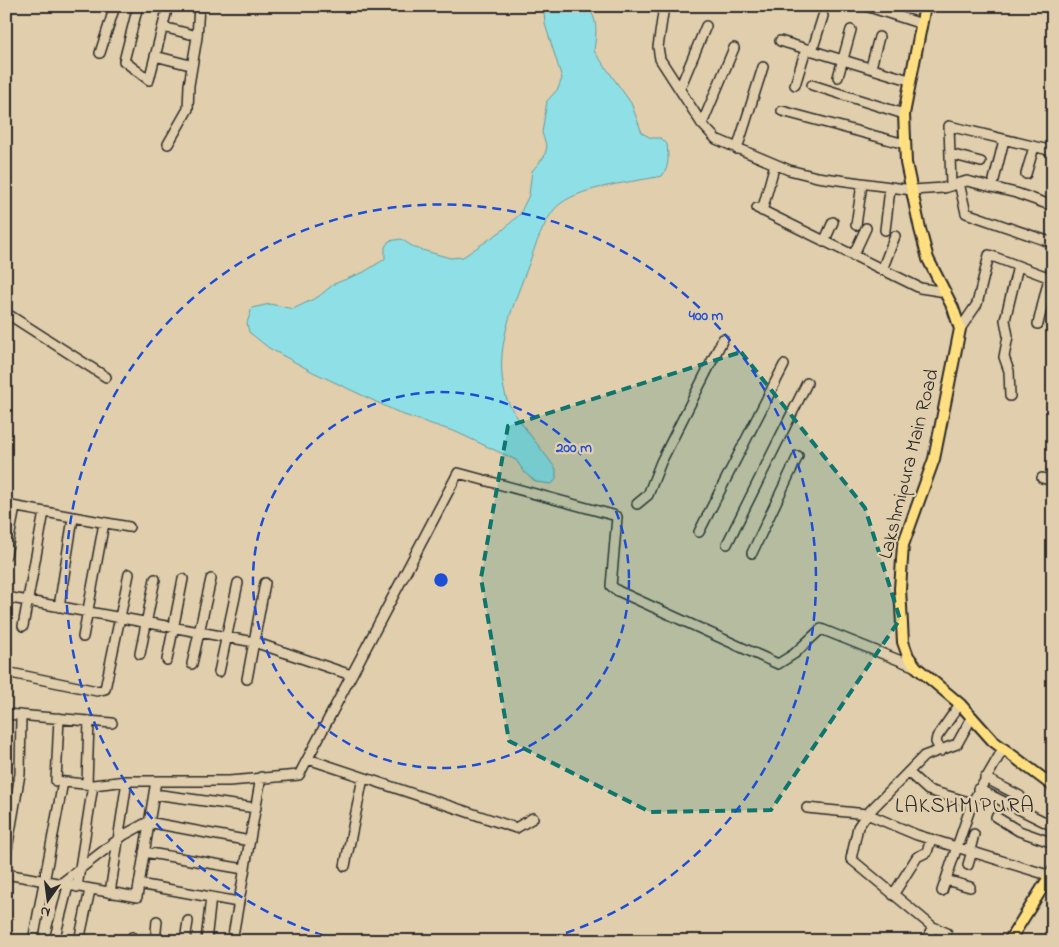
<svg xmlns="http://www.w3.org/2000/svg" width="1059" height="947" font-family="'Indie Flower',sans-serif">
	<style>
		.water { fill: #8fe0e6; stroke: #67989b }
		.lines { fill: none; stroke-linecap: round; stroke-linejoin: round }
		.minor-casing { stroke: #2b2b2b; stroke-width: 12 }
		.major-casing { stroke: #2b2b2b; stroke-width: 14 }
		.minor { stroke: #e0ceac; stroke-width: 9 }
		.major { stroke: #ffdf80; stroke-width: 10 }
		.marked { fill: #0f766e; fill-opacity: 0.2; stroke: #0f766e; stroke-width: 4; stroke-dasharray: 10 6; stroke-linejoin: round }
		.ring { fill: none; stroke: #1d4ed8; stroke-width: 2.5; stroke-dasharray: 9 6 }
		.labels { text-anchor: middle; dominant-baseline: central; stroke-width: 4.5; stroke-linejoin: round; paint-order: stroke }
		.street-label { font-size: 20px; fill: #2b2b2b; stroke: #e0ceac }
		.quarter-label { font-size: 22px; letter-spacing: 1px; fill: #2b2b2b; stroke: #e0ceac }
		.centre { fill: #1d4ed8; stroke: #e0ceac; stroke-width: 2.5 }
		.ring-label { font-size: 15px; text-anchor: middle; font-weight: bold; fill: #1d4ed8; stroke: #e0ceac; stroke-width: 4.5; stroke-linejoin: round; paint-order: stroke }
	</style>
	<rect width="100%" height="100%" fill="#e0ceac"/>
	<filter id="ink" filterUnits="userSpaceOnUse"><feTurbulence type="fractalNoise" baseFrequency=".02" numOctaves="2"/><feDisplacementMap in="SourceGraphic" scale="10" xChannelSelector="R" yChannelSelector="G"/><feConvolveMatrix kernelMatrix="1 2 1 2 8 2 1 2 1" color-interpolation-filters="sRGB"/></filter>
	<g filter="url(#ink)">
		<path class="water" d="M 547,6 L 587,6 C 599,20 596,34 594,51 L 631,103 L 642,133 L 651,138 L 661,138 L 667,144 C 668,156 670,166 662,176 C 634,182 583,186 560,204 C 547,213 535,246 530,261 C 514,304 492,350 506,397 C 510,412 545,453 556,469 L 556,479 L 552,484 L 536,482 L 525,473 L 516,460 L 456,432 L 404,415 L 313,372 L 269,348 L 249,332 L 247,323 L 252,308 L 270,304 L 293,309 L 318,297 L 334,284 L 364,272 L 385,259 L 385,247 L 389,241 L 401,239 L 415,248 L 450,258 L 463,257 L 503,230 L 520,214 L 529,195 L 532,171 L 544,157 L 547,147 L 542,133 L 547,101 L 558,89 L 562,78 L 545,24 L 544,11 Z"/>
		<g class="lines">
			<g class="minor-casing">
				<path id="minor" d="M 138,6 L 124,61 L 149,80 L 168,6
					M 659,6 L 663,13 L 658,47 L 660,59 L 702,124 L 716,139 L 789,170 L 817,177 L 912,190 L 944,188 L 967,181 L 1016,193 L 1053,206
					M 866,6 L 922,24
					M 163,27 L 190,34
					M 780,41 L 909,80
					M 812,51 L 823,16
					M 100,53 L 115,6
					M 155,56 L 186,64
					M 871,67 L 879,37
					M 838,77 L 851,30
					M 795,85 L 806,49
					M 812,85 L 904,114
					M 680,88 L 706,26
					M 782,111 L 905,144
					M 702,124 L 734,48
					M 168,144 L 188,109 L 189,85 L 197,37 L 199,6
					M 737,149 L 763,67
					M 950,154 L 981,162
					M 1026,174 L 1034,147
					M 994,180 L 1004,140
					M 959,183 L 966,213 L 1053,243
					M 951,186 L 949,126 L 1053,151
					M 757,208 L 920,288 L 946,292
					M 762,211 L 775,164
					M 856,225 L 862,184
					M 885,230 L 890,189
					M 824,242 L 833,222
					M 853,256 L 866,228
					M 882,270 L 895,236
					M 6,313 L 106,377
					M 1038,324 L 1049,278
					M 960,329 L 977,304 L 989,255 L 1053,279
					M 1010,396 L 1009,371 L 1004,357 L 1008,336 L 1005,320 L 1018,266
					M 1042,478 L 1053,481
					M 637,504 L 648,495 L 661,462 L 723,339
					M 6,505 L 129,527
					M 699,532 L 784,365
					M 727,544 L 807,383
					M 752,553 L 798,456
					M 6,555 L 15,507
					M 6,597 L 254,642 L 351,675
					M 59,607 L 73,518
					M 23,626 L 44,512
					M 83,637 L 104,523
					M 140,654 L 155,579
					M 167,660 L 183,579
					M 192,664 L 211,579
					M 6,672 L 97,691 L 105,689 L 129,574
					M 219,672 L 238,583
					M 247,679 L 265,583
					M 6,714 L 112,723
					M 59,718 L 56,781 L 93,785 L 127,781 L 229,781 L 299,775 L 458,473 L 613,515 L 617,517 L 611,586 L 618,591 L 778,664 L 794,654 L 821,629 L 916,667
					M 941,751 L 936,742 L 937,737 L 960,704
					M 308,759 L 516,828 L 533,818
					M 908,772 L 928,790 L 972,803
					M 985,778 L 1020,796
					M 87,784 L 89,721
					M 978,789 L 1053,826
					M 154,794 L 256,808
					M 807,808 L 867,814 L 917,835 L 1051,876
					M 996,817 L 1019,831 L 1053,843
					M 970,850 L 974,834
					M 144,852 L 244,869
					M 6,855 L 20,774 L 21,715
					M 968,865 L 972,851
					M 345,866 L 363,778
					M 6,874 L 137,897 L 156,781
					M 946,880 L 970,887
					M 139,884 L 238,902
					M 59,885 L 124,835 L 148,822 L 250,841
					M 77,887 L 93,785
					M 942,891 L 972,803 L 1003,749
					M 110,893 L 127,781
					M 893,895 L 917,857 L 927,852 L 931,839
					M 947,933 L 933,927 L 851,859 L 858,827 L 867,814 L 924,756 L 957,744 L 972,717
					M 132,937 L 136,941
					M 33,941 L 63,782
					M 54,941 L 68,886
					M 79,941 L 90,890
					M 155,941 L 157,921
					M 185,941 L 188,921
					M 206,941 L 211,897
					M 232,941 L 261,777
					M 926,941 L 933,927"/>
			</g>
			<g class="major-casing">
				<path id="major" d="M 925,6 L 904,114 L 906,163 L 920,229 L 928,259 L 953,308 L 960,329 L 934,459 L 903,545 L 900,589 L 903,642 L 908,656 L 916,667 L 960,704 L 993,741 L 1053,786
					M 1009,941 L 1053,871"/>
			</g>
			<use href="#minor" class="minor"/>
			<use href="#major" class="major"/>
		</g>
	</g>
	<path class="marked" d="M 741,352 L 865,508 L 900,619 L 771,810 L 650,812 L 509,741 L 481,578 L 508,426 Z"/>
	<g class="ring">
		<circle cx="441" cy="580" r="188"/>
		<path d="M338 940A375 375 0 1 1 544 940"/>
	</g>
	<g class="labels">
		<g class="street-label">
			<text transform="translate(910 464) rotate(-76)">Lakshmipura Main Road</text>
		</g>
		<g class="quarter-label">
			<text x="965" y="807">LAKSHMIPURA</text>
		</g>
	</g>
	<circle cx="441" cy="580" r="8" class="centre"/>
	<g class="ring-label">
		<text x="706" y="320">400 m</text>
		<text x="574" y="452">200 m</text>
	</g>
	<rect width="1059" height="947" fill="none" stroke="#e0ceac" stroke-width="25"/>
	<rect x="12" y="12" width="1034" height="922" fill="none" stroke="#2b2b2b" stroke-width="2" filter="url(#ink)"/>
	<g transform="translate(48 900) rotate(194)" stroke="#e0ceac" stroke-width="4" paint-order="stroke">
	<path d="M0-4L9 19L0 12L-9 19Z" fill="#2b2b2b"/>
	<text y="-8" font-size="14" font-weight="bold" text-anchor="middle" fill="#2b2b2b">N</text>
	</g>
</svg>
